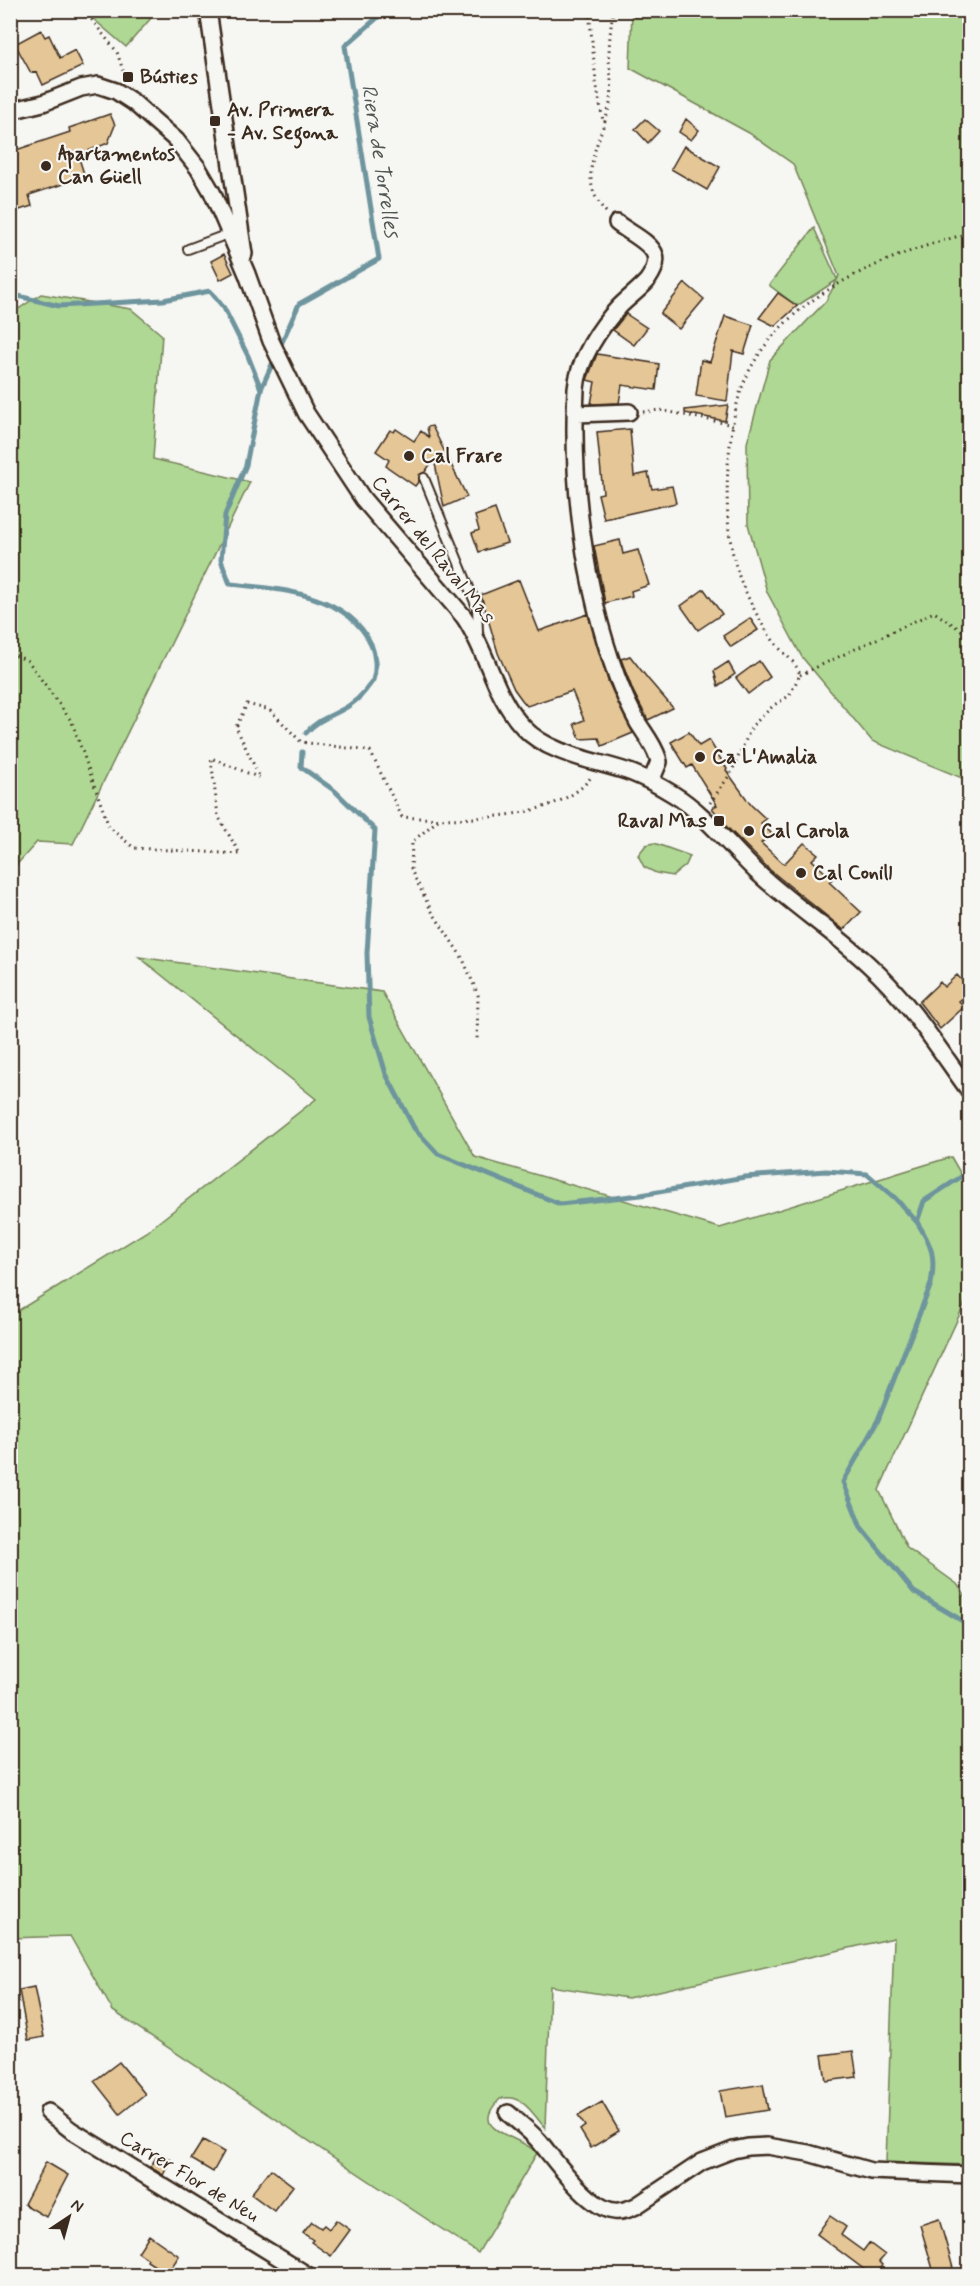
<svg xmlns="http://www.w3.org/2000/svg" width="980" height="2286" font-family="Mynerve,sans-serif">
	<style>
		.green { fill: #afd894; stroke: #758159; stroke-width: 1.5 }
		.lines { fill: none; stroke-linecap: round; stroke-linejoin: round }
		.stream { stroke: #6e949d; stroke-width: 5 }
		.building { fill: #e4c697; stroke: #3b2a1e; stroke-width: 1.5 }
		.lane-casing { stroke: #3b2a1e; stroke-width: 12 }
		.street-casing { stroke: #3b2a1e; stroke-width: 20 }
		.path { stroke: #3b2a1e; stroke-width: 3; stroke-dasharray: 1.5 4.5; stroke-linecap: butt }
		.lane { stroke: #f6f6f2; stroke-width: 8 }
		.street { stroke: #f6f6f2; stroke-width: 15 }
		.poi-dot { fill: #3b2a1e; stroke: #f6f6f2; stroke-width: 2 }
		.labels { text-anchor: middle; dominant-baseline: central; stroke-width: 4.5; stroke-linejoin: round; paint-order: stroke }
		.poi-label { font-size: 20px; font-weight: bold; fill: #3b2a1e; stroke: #f6f6f2; text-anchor: start }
		.street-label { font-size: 20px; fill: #3b2a1e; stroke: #f6f6f2 }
		.water-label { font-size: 21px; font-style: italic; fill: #505653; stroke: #f6f6f2 }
	</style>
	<rect width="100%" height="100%" fill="#f6f6f2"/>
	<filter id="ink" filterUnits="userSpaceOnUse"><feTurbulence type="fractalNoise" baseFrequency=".0167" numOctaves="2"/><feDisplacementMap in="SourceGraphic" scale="12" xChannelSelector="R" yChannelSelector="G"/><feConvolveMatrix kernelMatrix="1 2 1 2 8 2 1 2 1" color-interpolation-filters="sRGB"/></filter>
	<g filter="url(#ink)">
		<path class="green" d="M 84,11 L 147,11 L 152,17 L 126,47 Z
			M 632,11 L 969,11 L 969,781 L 872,741 L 802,657 L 767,592 L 748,524 L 747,443 L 770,360 L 826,301 L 837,280 L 797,306 L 769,285 L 814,228 L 837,279 L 839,276 L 793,164 L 749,133 L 630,68 Z
			M 41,294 L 131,309 L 162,335 L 153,459 L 250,482 L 73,844 L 37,842 L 11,871 L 11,314 Z
			M 654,843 L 690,856 L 686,865 L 673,876 L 656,873 L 644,867 L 638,855 L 646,845 Z
			M 139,957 L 382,992 L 475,1157 L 720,1228 L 951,1157 L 969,1188 L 969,1294 L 879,1490 L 907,1548 L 957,1584 L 969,1601 L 969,2165 L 886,2162 L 894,1938 L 628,1998 L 550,1986 L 545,2128 C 533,2114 521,2092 500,2099 C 465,2133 522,2135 537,2153 L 478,2253 L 113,2011 L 70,1936 L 11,1938 L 11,1315 L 146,1232 L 316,1099 Z"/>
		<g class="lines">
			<path class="stream" d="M 10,294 L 59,306 L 163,300 L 210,291 L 224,308 L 248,356 L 261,389 L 246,465 L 225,515 L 221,560 L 230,584 C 279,589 347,593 371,644 C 375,654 377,669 373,680 C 371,684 367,688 365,691 C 346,715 321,714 306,733
				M 261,389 L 299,304 L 379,259 L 345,46 L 386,10
				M 302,752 L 301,767 L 335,791 L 375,830 L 367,953 L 369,1017 L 386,1074 L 414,1128 L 438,1154 L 560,1204 L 641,1195 L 745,1177 L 826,1171 L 867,1174 L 895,1198 L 917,1222
				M 970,1171 L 924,1201 L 917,1222 C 932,1246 936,1256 931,1284 L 878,1420 L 843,1482 L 861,1527 L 914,1592 L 966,1623 L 970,1628"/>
		</g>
		<path class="building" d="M 41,30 L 45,37 L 49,35 L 60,58 L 75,50 L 83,66 L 43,85 L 37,72 L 31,73 L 15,44 Z
			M 110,114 L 115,125 L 108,143 L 78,155 L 85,177 L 29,195 L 32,206 L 10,213 L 10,152 L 70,132 L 69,128 Z
			M 645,119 L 659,131 L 648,143 L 635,129 Z
			M 686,119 L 699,130 L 691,140 L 679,132 Z
			M 684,146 L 720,167 L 707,190 L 671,169 Z
			M 224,254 L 233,273 L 220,280 L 211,261 Z
			M 685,283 L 704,299 L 679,329 L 660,314 Z
			M 778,293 L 797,306 L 775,326 L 759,318 Z
			M 626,314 L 647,328 L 634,345 L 613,330 Z
			M 725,316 L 753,325 L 744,354 L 733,351 L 727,401 L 696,396 L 701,360 L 710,362 Z
			M 597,354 L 659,364 L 656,390 L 622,385 L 619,403 L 591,404 L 595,382 L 587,380 Z
			M 728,405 L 725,421 L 685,413 L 685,410 Z
			M 432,426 L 467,497 L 444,507 L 434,459 L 425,472 L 419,475 L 419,481 L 415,486 L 386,466 L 389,460 L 376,451 L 390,430 L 394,432 L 396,429 L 414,441 L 421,431 L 429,437 L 427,427 Z
			M 630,429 L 634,476 L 648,473 L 652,489 L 672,486 L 676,503 L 604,519 L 598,494 L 603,493 L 597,432 Z
			M 495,509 L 507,543 L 479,552 L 472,533 L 479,530 L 475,516 Z
			M 620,540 L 623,554 L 638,550 L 649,585 L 631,591 L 632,596 L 605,603 L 594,546 Z
			M 519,580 L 539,631 L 588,614 L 608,681 L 633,733 L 602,746 L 599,738 L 580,739 L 574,724 L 584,720 L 572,691 L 527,706 L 522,700 L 514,689 L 498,653 L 481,595 Z
			M 704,589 L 722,614 L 698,630 L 681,606 Z
			M 750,618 L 758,630 L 731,647 L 723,636 Z
			M 630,656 L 648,679 L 673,708 L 648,720 L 633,691 L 621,659 Z
			M 759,661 L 770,677 L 748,694 L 736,678 Z
			M 728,662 L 735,674 L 718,686 L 714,671 Z
			M 689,732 L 699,746 L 709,740 L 727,769 L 726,770 L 751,805 L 766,819 L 761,823 L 772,834 L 761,843 L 784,864 L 804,843 L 818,854 L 812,860 L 832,879 L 829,882 L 861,912 L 844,930 L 770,870 L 726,826 L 712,808 L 717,805 L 692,765 L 687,768 L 671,742 Z
			M 957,975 L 969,988 L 969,992 L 959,1001 L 964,1007 L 940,1029 L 919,1002 L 940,982 L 944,987 Z
			M 34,1987 L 44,2037 L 28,2040 L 19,1990 Z
			M 853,2051 L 857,2077 L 826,2081 L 822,2055 Z
			M 119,2062 L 145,2094 L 120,2114 L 94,2081 Z
			M 763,2084 L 768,2110 L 725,2117 L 720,2091 Z
			M 602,2102 L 619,2131 L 591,2148 L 580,2130 L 585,2126 L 578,2116 Z
			M 203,2140 L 224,2152 L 213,2172 L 191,2159 Z
			M 159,2153 L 171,2160 L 163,2175 L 150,2167 Z
			M 46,2162 L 68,2175 L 46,2217 L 24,2204 Z
			M 271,2169 L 293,2186 L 274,2211 L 251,2194 Z
			M 830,2216 L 846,2227 L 841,2235 L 863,2251 L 869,2243 L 885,2255 L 879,2262 L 882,2265 L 876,2276 L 873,2276 L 817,2234 Z
			M 939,2219 L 950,2257 L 955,2276 L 935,2276 L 920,2225 Z
			M 336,2220 L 350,2230 L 331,2256 L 311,2242 L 313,2240 L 303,2233 L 312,2222 L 321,2228 L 324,2225 L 329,2229 Z
			M 149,2235 L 179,2256 L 167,2274 L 147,2261 L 148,2259 L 138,2252 Z"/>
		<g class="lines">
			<g class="lane-casing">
				<path id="lane" d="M 188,249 L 228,234
					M 424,478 L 477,607 L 478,632"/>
			</g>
			<g class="street-casing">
				<path id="street" d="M 208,10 L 244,254
					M 10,111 L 43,103 L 81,88 L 98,85 L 116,91 L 133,102 L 176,140 L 198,168 L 212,192 L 247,274 L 271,341 L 306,413 L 363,499 L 464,617 C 488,652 494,697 524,728 C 549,755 599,761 632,773 C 647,779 660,786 673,794 C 706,814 731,848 759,874 C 794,906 834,932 868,964 C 909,1001 938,1048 970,1092
					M 617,223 C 628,232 651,242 655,255 C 658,264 652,274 647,281 C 639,290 629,297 620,306 C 600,327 578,360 576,389 C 571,485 584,587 617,677 C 623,693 630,708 638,723 C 645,734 654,745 658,758 L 659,762 L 651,781
					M 576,414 L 629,412
					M 48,2112 L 71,2130 L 309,2276
					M 508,2113 C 518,2122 530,2131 539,2141 C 554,2159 589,2209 614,2211 C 622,2212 629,2209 636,2206 L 702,2162 L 733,2150 L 748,2147 L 767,2146 L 808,2153 L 871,2171 L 970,2175"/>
			</g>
			<path class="path" d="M 84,10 L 117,52 L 125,77
				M 589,10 L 596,82 L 603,121
				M 606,212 C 572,175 605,137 611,98 C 613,84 609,70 609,57 C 609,41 611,26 613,10
				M 643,412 L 660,410 L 733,425
				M 10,653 L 28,661 L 72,722 L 109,827 L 134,848 L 240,854 L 218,816 L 211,758 L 260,778 L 236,727 L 247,704 L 270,710 L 301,742 L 370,751 L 402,817 C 453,821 559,822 591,777
				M 800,675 L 934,612 L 970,636
				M 710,803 L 731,773 L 752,726 L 774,705 L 789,696 L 800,675 C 796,661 784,655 775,643 C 762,626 748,599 740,579 C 727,543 726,504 728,466 C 730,441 733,414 741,390 C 774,298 883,256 970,233
				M 438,820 L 412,842 L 411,870 L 431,910 L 463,959 L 478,995 L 477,1042
				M 960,1352 L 970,1357
				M 10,2108 L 11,2111"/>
			<use href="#lane" class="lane"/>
			<use href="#street" class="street"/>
		</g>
	</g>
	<g class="poi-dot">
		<rect x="122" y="71" width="12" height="12" rx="3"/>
		<rect x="209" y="115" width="12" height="12" rx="3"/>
		<circle cx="46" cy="166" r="6"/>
		<circle cx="409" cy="456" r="6"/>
		<circle cx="700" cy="757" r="6"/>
		<rect x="713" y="815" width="12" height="12" rx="3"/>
		<circle cx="749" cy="831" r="6"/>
		<circle cx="801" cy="873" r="6"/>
	</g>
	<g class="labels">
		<g class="poi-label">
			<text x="140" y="77">Bústies</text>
			<text x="227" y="110">Av. Primera<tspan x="227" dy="23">- Av. Segona</tspan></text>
			<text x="58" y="154">Apartamentos<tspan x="58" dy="23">Can Güell</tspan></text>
			<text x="421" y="456">Cal Frare</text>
			<text x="712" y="757">Ca L'Amalia</text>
			<text x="707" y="821" text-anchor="end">Raval Mas</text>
			<text x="761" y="831">Cal Carola</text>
			<text x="813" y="873">Cal Conill</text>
		</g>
		<g class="street-label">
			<text transform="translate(433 550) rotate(51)">Carrer del Raval Mas</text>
			<text transform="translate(189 2177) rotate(31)">Carrer Flor de Neu</text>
		</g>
		<g class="water-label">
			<text transform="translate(380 161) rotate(81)">Riera de Torrelles</text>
		</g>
	</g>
	<rect width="980" height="2286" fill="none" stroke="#f6f6f2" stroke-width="36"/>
	<rect x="18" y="18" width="944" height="2250" fill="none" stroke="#3b2a1e" stroke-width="2" filter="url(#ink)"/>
	<g transform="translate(69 2217) rotate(36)" stroke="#f6f6f2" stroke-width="4.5" paint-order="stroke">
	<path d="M0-4.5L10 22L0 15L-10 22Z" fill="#3b2a1e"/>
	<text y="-9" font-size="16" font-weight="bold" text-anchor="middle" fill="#3b2a1e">N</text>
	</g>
</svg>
